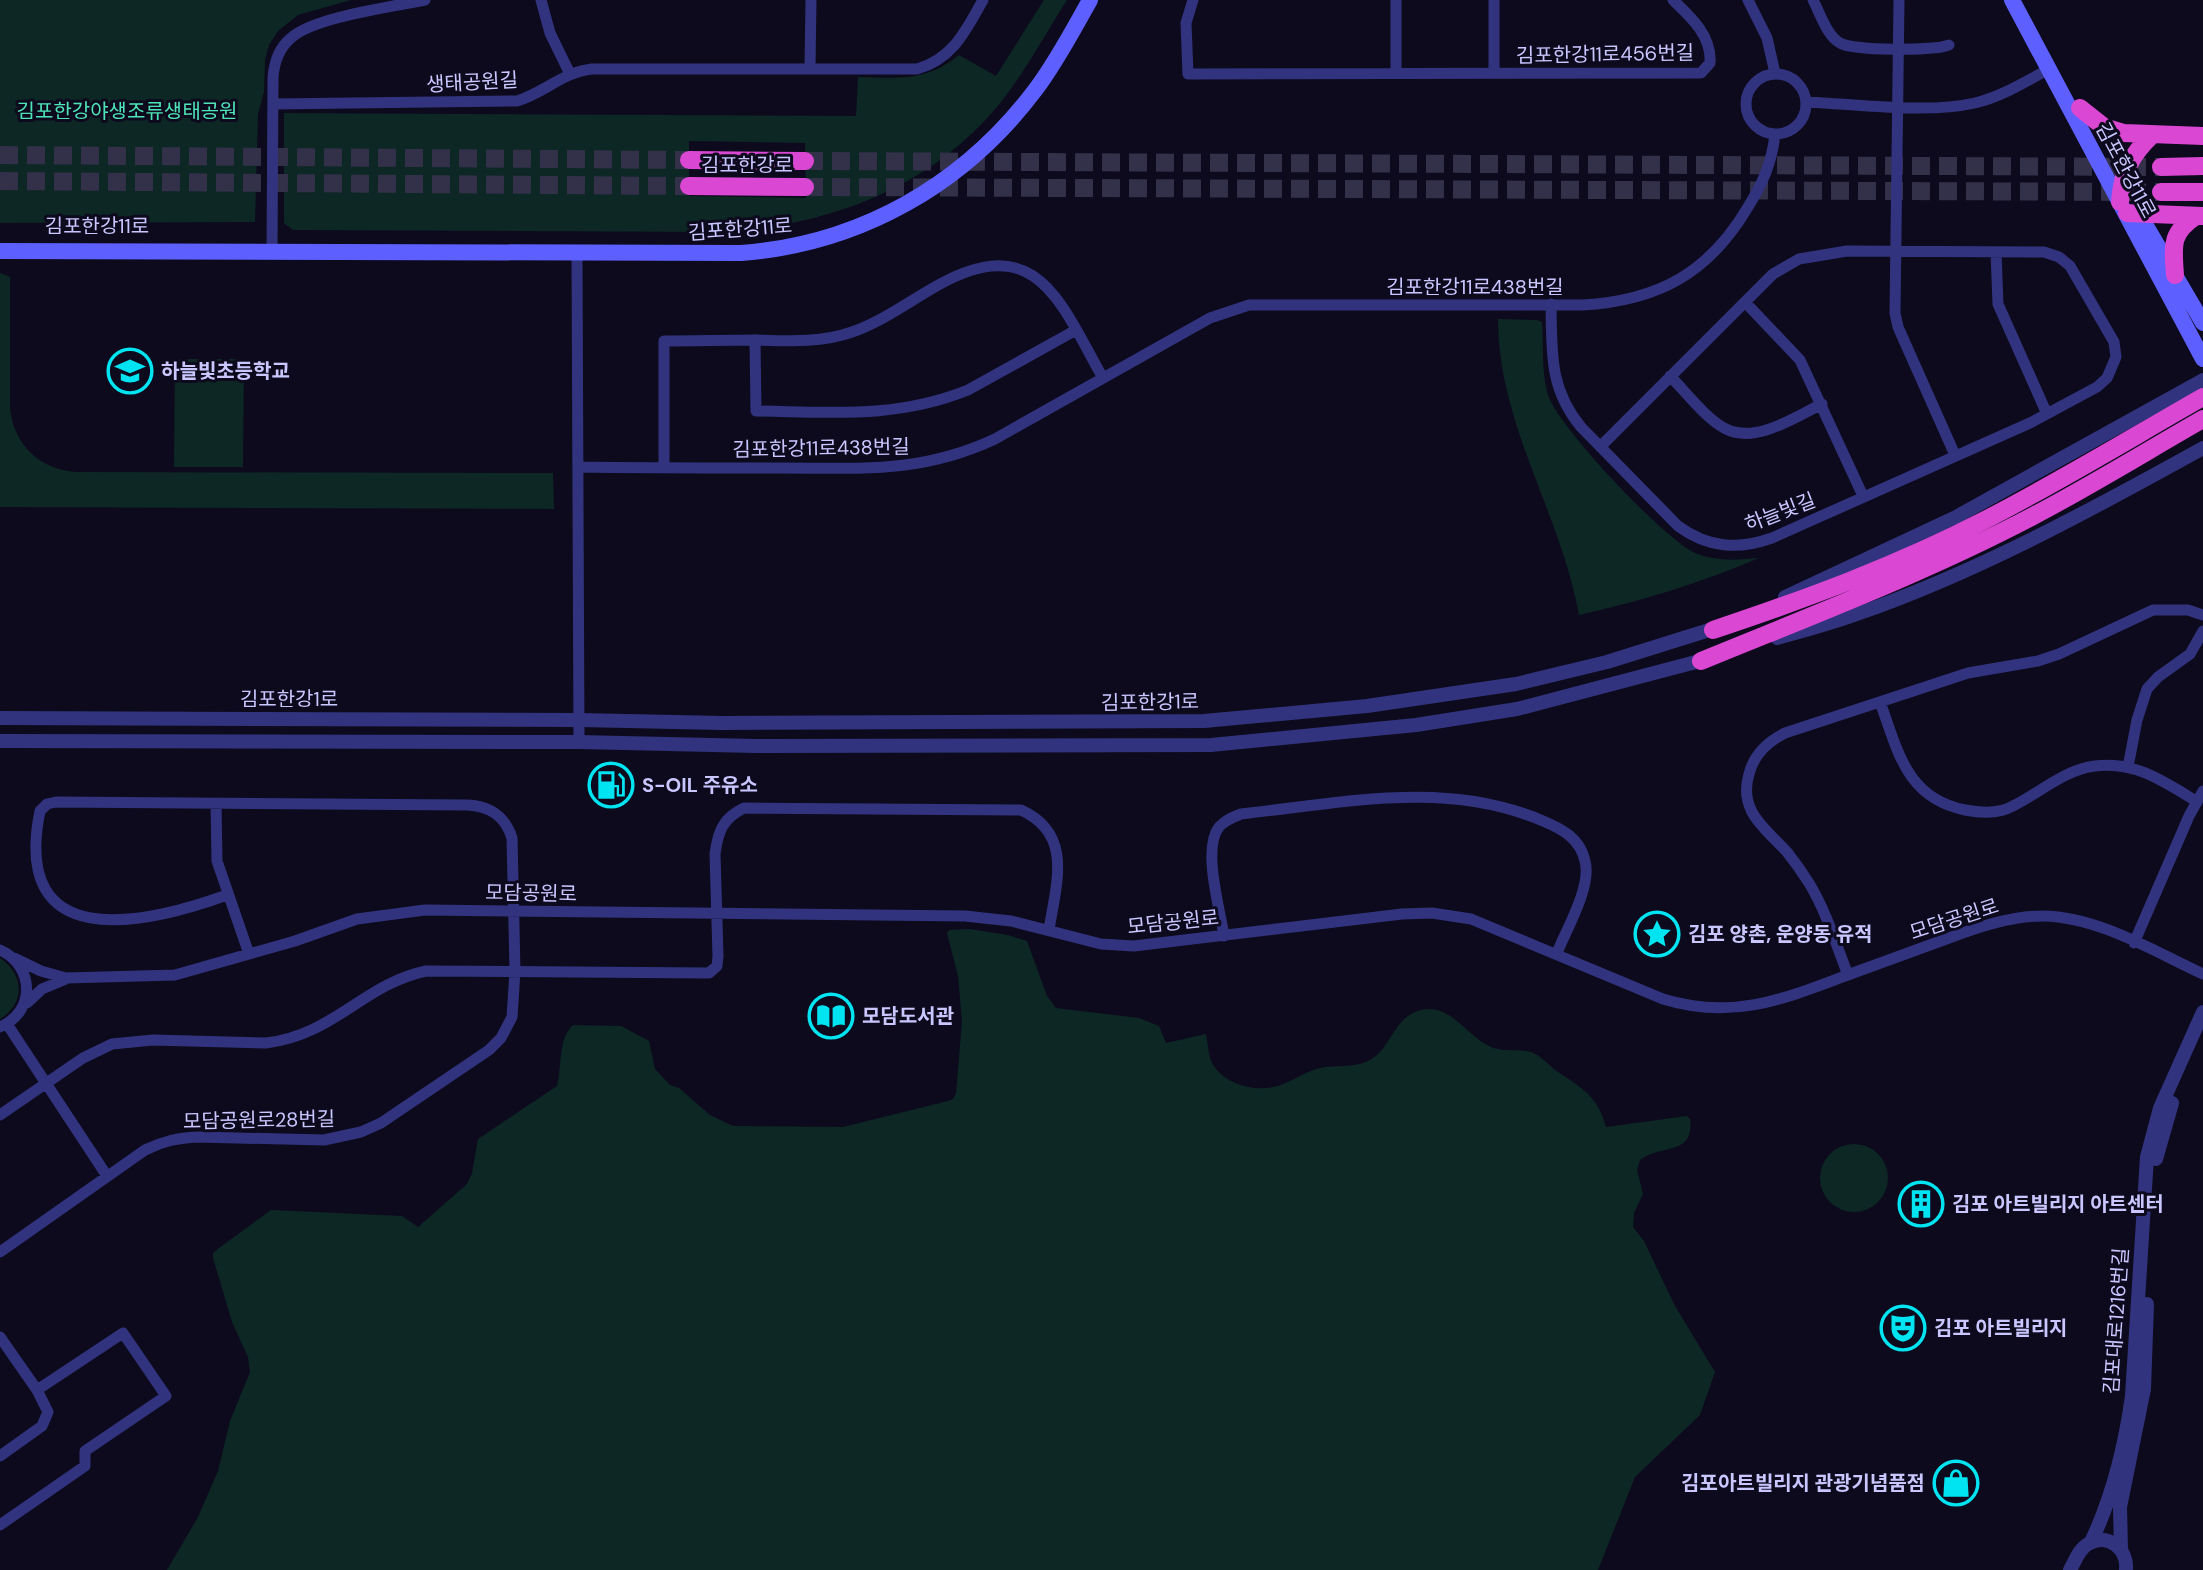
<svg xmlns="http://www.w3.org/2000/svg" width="2203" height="1570" font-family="'DM Sans','Noto Sans KR',sans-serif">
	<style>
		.green { fill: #0d2725; fill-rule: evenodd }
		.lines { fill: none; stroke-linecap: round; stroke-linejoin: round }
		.trunk-tunnel { stroke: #33304a; stroke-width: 18; stroke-dasharray: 18 9; stroke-linecap: butt }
		.minor { stroke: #32337e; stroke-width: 11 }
		.tertiary { stroke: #32337e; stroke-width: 14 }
		.secondary { stroke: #5d60ff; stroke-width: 16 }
		.trunk { stroke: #da47d2; stroke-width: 18 }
		.labels { text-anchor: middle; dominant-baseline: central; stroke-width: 6; stroke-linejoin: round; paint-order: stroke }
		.street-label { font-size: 20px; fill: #cac6ff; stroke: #0d0a1d }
		.park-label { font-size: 20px; fill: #4de4b8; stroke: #0d0a1d }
		.poi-label { font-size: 20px; font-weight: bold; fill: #cac6ff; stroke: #0d0a1d; text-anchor: start }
	</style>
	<rect width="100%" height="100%" fill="#0d0a1d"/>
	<path class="green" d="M 0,0 L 351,0 L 298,15 L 278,31 L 269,45 L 265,60 L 264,92 L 258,114 L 255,222 L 0,223 Z
		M 1044,0 L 1067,0 C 1044,36 1023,76 996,108 C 926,191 823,227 717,232 L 293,230 L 284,223 L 284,113 L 856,116 L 858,77 C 898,78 926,82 959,55 L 996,76 ZM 689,141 L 805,143 L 806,198 L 689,196 Z
		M 0,273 L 10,277 L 10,408 C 14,445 39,469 76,472 L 553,473 L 554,509 L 0,507 Z
		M 1498,319 L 1537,320 L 1542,322 C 1544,346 1541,372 1548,395 C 1559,428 1662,536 1693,552 C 1715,562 1737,560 1759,558 C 1701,583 1641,601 1579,615 C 1561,514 1498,424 1498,319 Z
		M 175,359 L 244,359 L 243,467 L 174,467 Z
		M 970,929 L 1008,935 L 1027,941 L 1047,996 L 1056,1008 L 1139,1018 L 1159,1026 L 1166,1043 L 1206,1034 C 1208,1044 1208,1054 1212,1063 C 1225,1086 1259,1094 1283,1084 C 1294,1080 1304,1073 1316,1069 C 1333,1064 1354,1069 1370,1060 C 1392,1048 1393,1017 1421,1010 C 1450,1003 1466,1035 1489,1046 C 1502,1053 1517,1048 1531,1052 C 1540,1055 1548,1064 1555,1070 C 1581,1088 1597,1094 1606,1127 L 1687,1116 L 1690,1119 C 1695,1156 1661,1144 1640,1160 L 1637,1170 L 1643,1194 L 1634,1213 L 1633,1227 L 1644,1241 L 1675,1306 L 1715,1372 L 1700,1415 L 1635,1477 L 1598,1570 L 167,1570 L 198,1517 L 218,1471 L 230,1421 L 250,1372 L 248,1357 L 232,1322 L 213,1258 L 213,1253 L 219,1248 L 271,1210 L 402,1216 L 418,1227 L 467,1184 L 472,1173 L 478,1139 L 557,1086 C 562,1067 558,1038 573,1025 L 621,1026 L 649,1041 L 655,1069 L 670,1085 L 679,1088 L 710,1115 L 733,1126 L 843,1127 L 948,1101 L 953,1099 L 956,1093 L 962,1021 L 958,976 L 947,933 L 949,930 Z
		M 0,958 C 24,974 26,1003 0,1019 Z
		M1820 1178a34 34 0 1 1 68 0a34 34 0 1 1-68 0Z"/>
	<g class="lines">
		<path class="trunk-tunnel" d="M 0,155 L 689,160
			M 805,161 L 2161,167
			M 0,181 L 689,186
			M 805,187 L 2161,192"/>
		<path class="minor" d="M 541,0 L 550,33 L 570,74
			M 1193,0 L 1186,23 L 1188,74 L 1701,73 L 1710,63 C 1712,36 1691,17 1673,0
			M 1748,0 L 1767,38 L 1775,73
			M 1813,0 C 1820,13 1827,36 1840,43 C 1853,51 1935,51 1949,45
			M 1899,0 L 1895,313 L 1898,327 L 1955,455
			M 810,68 L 811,0
			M 1396,73 L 1396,0
			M 1494,73 L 1494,0
			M1746 104a30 30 0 1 1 60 0a30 30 0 1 1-60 0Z
			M 1806,102 C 1856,104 1926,114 1975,103 C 2001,97 2025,82 2049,69
			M 273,104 L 517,101 C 544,93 563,72 592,69 L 917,69 C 953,59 966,30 983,0
			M 272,252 L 273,78 C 274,63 279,48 291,38 C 314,17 392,7 425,0
			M 577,252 L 579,742
			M 1996,252 L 1998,304 L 2047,414
			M 1745,302 L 1800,360 L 1863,496
			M 1551,304 C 1552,353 1549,388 1581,427 L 1678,526 C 1708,548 1738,550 1772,538 L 2032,422 L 2097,387 L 2107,378 L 2116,357 L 2114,342 L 2070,266 L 2059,257 L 2044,252 L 1847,251 L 1799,259 L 1773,274 L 1601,446
			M 755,340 L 756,411 C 831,412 896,419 968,390 L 1076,330
			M 1670,376 C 1685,391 1707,420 1726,429 C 1756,444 1795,417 1822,404
			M 578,467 C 646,468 713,468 780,468 C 860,468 920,474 995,439 L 1210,318 L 1249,305 L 1582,305 C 1658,301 1709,273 1748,207 C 1763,183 1772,162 1775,134
			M 664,468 L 664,341 C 694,341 725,340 756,340 C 788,341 821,343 852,332 C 881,322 907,303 933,288 C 1036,228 1059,300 1103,378
			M 1880,702 C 1898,751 1906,798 1965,810 C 1981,813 1999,814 2013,806 C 2039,793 2066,769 2095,766 C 2135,761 2163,781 2196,801
			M 2128,767 L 2137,720 L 2147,689 L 2158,677 L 2190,654 L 2203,631
			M 216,804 L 217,861 L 249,954
			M 1224,936 C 1220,909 1202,849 1219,827 C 1225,820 1233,817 1241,814 C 1342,803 1447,779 1543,821 C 1562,829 1580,838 1585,861 C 1592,886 1567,928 1557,953
			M 2134,943 L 2189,816 L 2203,791
			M 0,950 C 35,966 36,1012 0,1027
			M 14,958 L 41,971 L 66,978 L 175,975 L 295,941 L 357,919 L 425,910 L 965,916 L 1011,921 L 1101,944 L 1134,946 L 1402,914 L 1432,913 L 1471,919 L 1663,999 C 1731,1020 1782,1000 1845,976 C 1880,963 1914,951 1949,938 C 1978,927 2011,916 2043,916 C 2099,917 2153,951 2203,974
			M 1848,975 C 1836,944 1826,911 1809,883 C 1802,872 1795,862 1787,852 C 1765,828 1738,811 1749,774 C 1754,754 1767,742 1785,733 L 1968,673 L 2038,661 L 2059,654 L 2153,610 L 2188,610 L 2203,615
			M 27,1003 L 42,989 L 66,979
			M 7,1024 L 107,1176
			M 0,1115 L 83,1058 L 112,1044 L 153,1040 L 266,1043 C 334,1035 364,984 426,971 L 709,973 L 717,966 L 718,956 L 715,854 C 718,831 723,818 744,808 L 1021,810 C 1074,834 1056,884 1049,930
			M 0,1252 L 145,1150 C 163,1141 178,1138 198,1137 L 324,1140 L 361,1132 L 381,1123 L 489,1050 L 501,1038 L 512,1017 L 515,971 L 512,838 C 505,816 490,806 467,805 L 56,802 L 47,804 L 40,811 C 11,953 141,926 227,895
			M 0,1337 L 37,1390 L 48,1412 L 42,1426 L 0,1456
			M 0,1525 L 85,1466 L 85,1451 L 166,1396 L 123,1333 L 37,1390"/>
		<path class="tertiary" d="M 1785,597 L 1956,517 L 2203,380
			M 1777,638 C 1803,631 1829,624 1854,615 C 1976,573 2091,510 2203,448
			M 0,718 L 579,720 L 723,723 L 1204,721 L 1367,706 L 1516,684 L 1607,662 L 1722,626
			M 0,741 L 579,742 L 756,746 L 1211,745 L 1416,725 L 1517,709 L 1711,658
			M 2156,1159 L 2172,1103
			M 2091,1542 C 2113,1496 2125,1446 2132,1396 L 2147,1157 L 2160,1108 L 2203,1012
			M 2121,1549 L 2120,1507 L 2144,1389 L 2147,1304
			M 2070,1570 C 2075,1561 2079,1549 2088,1544 C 2108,1532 2128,1549 2126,1570"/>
		<path class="secondary" d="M 2012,0 L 2203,359
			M 2139,214 L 2203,323
			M 0,251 L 741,253 C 860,244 964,185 1036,89 C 1057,61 1073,30 1090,0"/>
		<path class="trunk" d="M 2080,108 L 2104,127 L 2124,133 L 2203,136
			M 689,160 L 805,161
			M 2161,167 L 2203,166
			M 689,186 L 805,187
			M 2161,192 L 2203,192
			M 2120,202 C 2122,172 2131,155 2152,135
			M 2127,213 L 2203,216
			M 2175,275 C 2173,246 2170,233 2196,216
			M 1713,630 C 1806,599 1898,565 1985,520 C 2059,482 2131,438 2203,397
			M 1701,661 C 1813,615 1927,572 2035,515 C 2092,485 2147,451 2203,419"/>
	</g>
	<defs>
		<g id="school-ring" transform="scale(2.3)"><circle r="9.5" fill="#0d0a1d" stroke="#00e4f1" stroke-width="1.5"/><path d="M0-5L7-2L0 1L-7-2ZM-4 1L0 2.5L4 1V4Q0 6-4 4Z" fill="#00e4f1"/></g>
		<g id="fuel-ring" transform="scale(2.3)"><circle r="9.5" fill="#0d0a1d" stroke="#00e4f1" stroke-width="1.5"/><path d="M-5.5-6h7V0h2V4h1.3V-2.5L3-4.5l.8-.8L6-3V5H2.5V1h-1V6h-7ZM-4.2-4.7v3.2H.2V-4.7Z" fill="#00e4f1"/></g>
		<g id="sight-ring" transform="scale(2.3)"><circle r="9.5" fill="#0d0a1d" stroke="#00e4f1" stroke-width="1.5"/><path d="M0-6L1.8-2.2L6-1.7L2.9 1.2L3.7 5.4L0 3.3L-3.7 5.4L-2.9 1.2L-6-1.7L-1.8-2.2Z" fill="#00e4f1"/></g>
		<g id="library-ring" transform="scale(2.3)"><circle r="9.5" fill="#0d0a1d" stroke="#00e4f1" stroke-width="1.5"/><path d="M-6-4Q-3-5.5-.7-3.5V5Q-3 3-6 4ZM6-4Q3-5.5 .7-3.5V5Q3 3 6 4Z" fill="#00e4f1"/></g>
		<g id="building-ring" transform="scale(2.3)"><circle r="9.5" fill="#0d0a1d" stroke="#00e4f1" stroke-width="1.5"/><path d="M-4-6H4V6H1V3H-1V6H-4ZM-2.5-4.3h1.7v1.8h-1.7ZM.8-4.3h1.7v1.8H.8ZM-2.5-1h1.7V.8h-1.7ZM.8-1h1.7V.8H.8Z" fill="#00e4f1"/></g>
		<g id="theatre-ring" transform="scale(2.3)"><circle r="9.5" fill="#0d0a1d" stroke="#00e4f1" stroke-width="1.5"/><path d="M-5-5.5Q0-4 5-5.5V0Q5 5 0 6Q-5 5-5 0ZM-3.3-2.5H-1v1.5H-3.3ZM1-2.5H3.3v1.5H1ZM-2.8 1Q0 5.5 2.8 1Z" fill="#00e4f1"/></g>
		<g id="shop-ring" transform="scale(2.3)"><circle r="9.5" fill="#0d0a1d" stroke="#00e4f1" stroke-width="1.5"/><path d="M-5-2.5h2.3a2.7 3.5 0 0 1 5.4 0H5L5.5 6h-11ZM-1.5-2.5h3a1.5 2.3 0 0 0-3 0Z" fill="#00e4f1"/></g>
	</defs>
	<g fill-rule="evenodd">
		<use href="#school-ring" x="130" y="371"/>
		<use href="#fuel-ring" x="611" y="785"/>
		<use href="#sight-ring" x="1657" y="934"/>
		<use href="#library-ring" x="831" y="1016"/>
		<use href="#building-ring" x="1921" y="1204"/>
		<use href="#theatre-ring" x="1903" y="1328"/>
		<use href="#shop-ring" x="1956" y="1483"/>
	</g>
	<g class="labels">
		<g class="street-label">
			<text transform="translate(1605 54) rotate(-1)">김포한강11로456번길</text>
			<text transform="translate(472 82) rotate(-3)">생태공원길</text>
			<text x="747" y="165">김포한강로</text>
			<text transform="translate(2126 170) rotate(62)">김포한강11로</text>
			<text x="97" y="226">김포한강11로</text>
			<text transform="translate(740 229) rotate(-4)">김포한강11로</text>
			<text x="1475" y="287">김포한강11로438번길</text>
			<text transform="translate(821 448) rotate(-1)">김포한강11로438번길</text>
			<text transform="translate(1780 512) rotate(-21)">하늘빛길</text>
			<text x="289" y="699">김포한강1로</text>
			<text transform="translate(1150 702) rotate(-1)">김포한강1로</text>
			<text transform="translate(531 893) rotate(1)">모담공원로</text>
			<text transform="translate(1954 919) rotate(-18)">모담공원로</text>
			<text transform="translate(1173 922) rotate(-6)">모담공원로</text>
			<text transform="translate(259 1120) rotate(-1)">모담공원로28번길</text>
			<text transform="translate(2116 1321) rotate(-86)">김포대로1216번길</text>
		</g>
		<g class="park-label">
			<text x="127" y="111">김포한강야생조류생태공원</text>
		</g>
		<g class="poi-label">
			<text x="161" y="371">하늘빛초등학교</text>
			<text x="642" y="785">S-OIL 주유소</text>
			<text x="1688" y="934">김포 양촌, 운양동 유적</text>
			<text x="862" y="1016">모담도서관</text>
			<text x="1952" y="1204">김포 아트빌리지 아트센터</text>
			<text x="1934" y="1328">김포 아트빌리지</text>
			<text x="1925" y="1483" text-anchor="end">김포아트빌리지 관광기념품점</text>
		</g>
	</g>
</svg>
